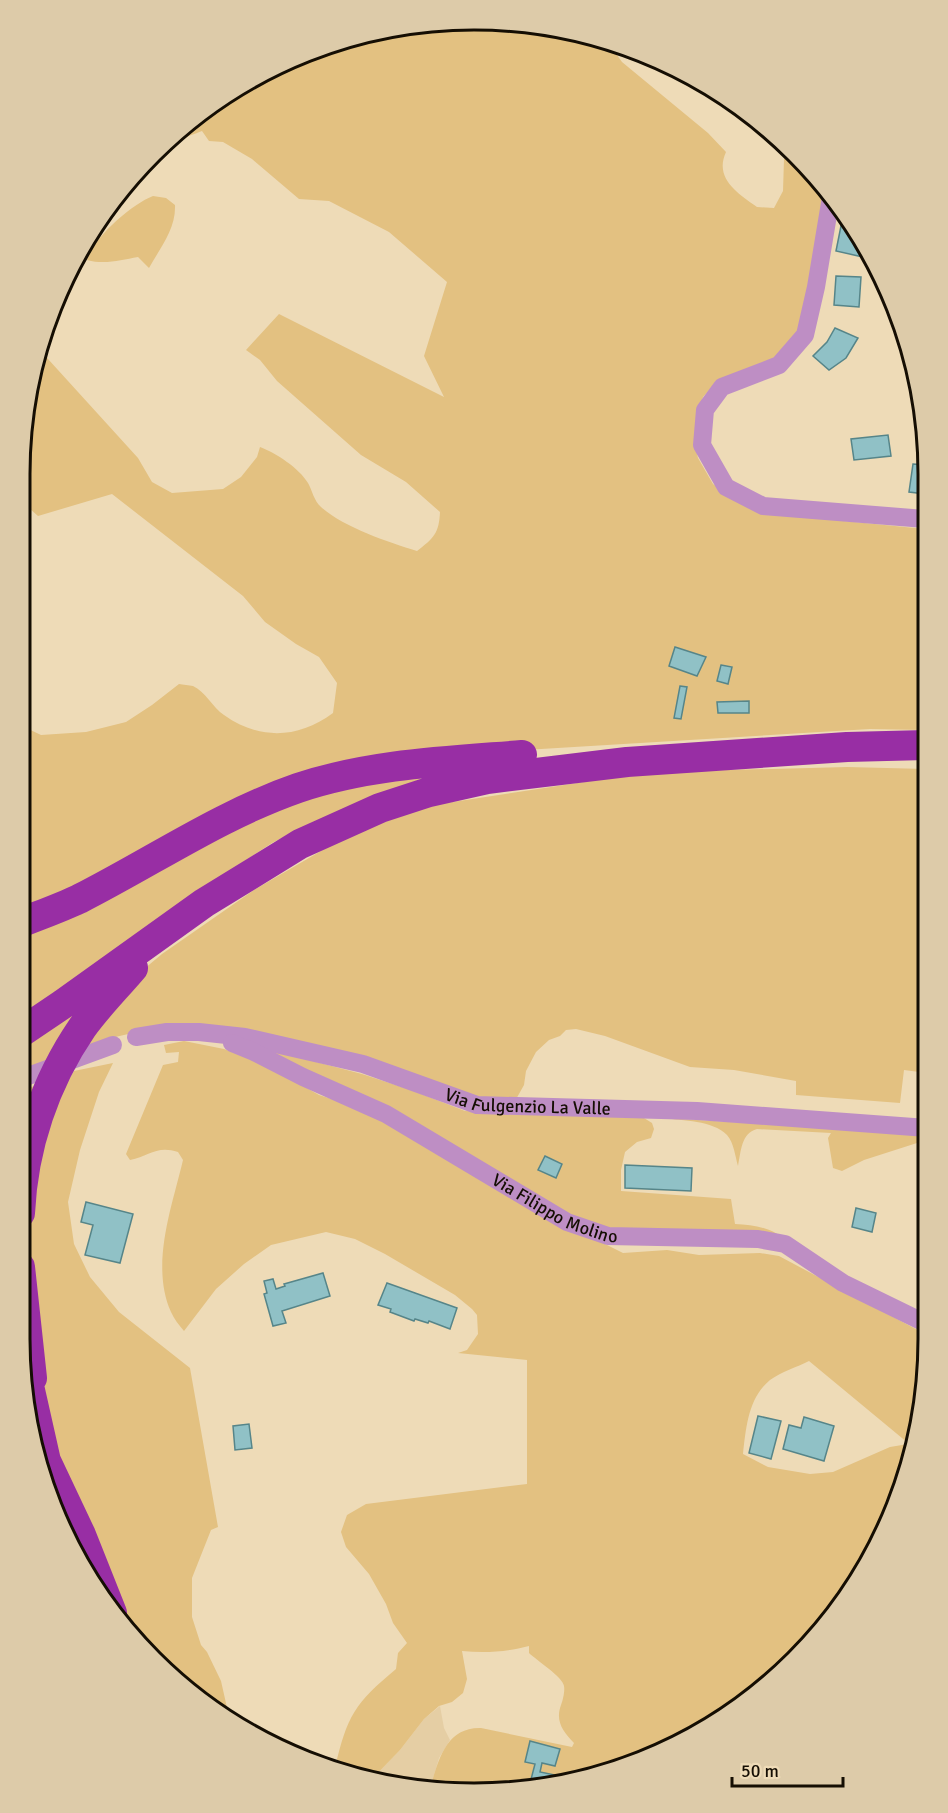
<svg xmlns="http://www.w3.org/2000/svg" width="948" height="1813" font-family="Signika,sans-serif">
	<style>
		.built { fill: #e5cea4 }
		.green { fill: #e3c181; fill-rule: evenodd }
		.building { fill: #90c1c6; stroke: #568589; stroke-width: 1.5 }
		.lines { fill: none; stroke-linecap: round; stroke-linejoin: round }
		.minor { stroke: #be8ec4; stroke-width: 18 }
		.trunk { stroke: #982ea4; stroke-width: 30 }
		.labels { text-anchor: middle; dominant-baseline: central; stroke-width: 4.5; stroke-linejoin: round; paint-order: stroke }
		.street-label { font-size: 18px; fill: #150e03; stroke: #eedbb7 }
		.rim { fill: none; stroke: #150e03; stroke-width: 3 }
	</style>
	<rect width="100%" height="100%" fill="#eedbb7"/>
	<path class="built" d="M 440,1706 L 444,1728 L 450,1740 L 439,1758 L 431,1785 L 371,1780 L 400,1750 L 424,1719 Z"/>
	<path class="green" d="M 504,21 L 592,35 L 607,41 L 622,62 L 708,133 L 726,152 C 714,178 737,193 757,207 L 774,208 L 783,191 L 784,159 L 789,149 L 826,192 L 818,256 L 797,336 L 776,365 L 712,387 L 703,397 L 696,419 L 694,441 L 698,458 L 713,484 L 731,497 L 844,521 L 925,529 L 926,730 L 870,729 L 477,753 L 386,761 L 20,917 L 20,725 L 41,735 L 86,732 L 126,722 L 152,705 L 179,684 C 183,685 189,685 193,686 C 205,691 213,708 224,715 C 259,740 298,739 333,713 L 337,683 L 319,657 L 296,644 L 265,622 L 243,596 L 112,494 L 38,516 L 20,500 L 20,445 L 38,348 L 138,458 L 152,482 L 172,493 L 223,489 L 241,477 L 257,457 L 260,447 C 276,453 299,468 308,483 C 312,490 314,501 321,507 C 343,527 388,542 417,551 C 434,538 439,533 440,512 L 406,482 L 361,455 L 277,381 L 260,360 L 246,350 L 279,314 L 444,397 L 424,356 L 447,282 L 389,232 L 329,201 L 299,199 L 252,159 L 223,142 L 209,141 L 202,131 C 195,134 186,136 180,141 C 163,151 154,173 133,177 L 175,132 L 247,80 L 328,44 L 415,23 Z
		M 153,196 L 166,198 L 175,205 C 176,229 160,248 149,268 L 138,257 C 121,260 105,265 87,260 C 93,238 132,204 153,196 Z
		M 847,767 L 926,769 L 927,1073 L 904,1070 L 900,1103 L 796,1095 L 796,1081 L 734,1070 L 690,1067 L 605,1036 L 576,1029 L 566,1030 L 560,1036 L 549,1040 L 536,1052 L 526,1071 L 524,1085 L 515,1101 L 473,1099 L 167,1025 L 111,1038 L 73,1053 L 126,984 L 162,954 L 254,890 L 333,844 L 381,823 L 433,805 L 650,772 Z
		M 421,776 L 419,786 L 295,831 L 272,843 L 234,868 L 20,1022 L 20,929 L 305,794 Z
		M 78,1005 L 57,1058 L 20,1072 L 20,1041 Z
		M 184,1041 L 224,1049 L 263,1063 L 319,1095 L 357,1107 L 579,1231 L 623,1253 L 667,1250 L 699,1255 L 760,1253 L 779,1256 L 927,1335 L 928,1368 L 913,1457 L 881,1540 L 795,1661 L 727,1717 L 648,1759 L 504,1792 L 431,1785 C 439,1758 447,1727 481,1728 L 572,1747 L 574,1743 C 563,1732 555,1721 561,1705 C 563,1700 565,1691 564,1686 C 563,1677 536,1660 529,1653 L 529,1646 C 506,1652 485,1653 462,1651 L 467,1679 L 463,1693 L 452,1702 L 439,1706 L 424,1719 L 400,1750 L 371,1780 L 357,1778 L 335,1768 C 347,1716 355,1703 396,1669 L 398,1653 L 407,1643 L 393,1623 L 386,1604 L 369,1574 L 346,1547 L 341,1532 L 347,1515 L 366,1504 L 527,1484 L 527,1360 L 458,1353 L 467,1350 L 478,1334 L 477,1315 L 472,1309 L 455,1295 L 385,1254 L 355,1239 L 326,1232 L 271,1245 L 244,1264 L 216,1289 L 184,1331 C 179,1325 174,1319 171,1312 C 150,1265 172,1207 183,1160 L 178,1152 C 157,1145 149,1156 130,1160 L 126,1154 L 163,1065 L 178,1062 L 179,1052 L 166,1053 L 164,1045 ZM 809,1361 L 908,1443 L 908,1444 L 890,1447 L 833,1472 L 810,1474 L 768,1467 L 743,1454 C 746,1428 748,1398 770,1380 C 781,1372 797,1367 809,1361 Z
		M 267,1049 L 362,1074 L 411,1090 L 465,1111 L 644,1118 L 652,1123 L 654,1129 L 651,1138 L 637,1142 L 625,1152 L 621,1170 L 621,1191 L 731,1199 L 735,1224 C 756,1225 775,1228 789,1244 L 632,1235 L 568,1217 Z
		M 113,1063 L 99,1092 L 80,1150 L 68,1202 L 74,1244 L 90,1277 L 119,1312 L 190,1368 L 218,1527 L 211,1530 L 192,1578 L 192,1617 L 201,1645 L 207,1652 L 221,1681 L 230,1721 L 222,1717 L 121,1623 L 58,1473 L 31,1355 L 21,1249 L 26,1171 L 39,1125 L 74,1071 Z
		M 39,1085 L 20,1142 L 20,1090 Z
		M 664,1118 L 927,1134 L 917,1143 L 864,1160 L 842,1171 L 833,1168 L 828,1138 L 831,1133 L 757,1129 C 741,1133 741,1152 738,1166 C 735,1156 734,1143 727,1135 C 712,1120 683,1121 664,1118 Z"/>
	<path class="building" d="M 843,216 L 848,217 L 852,221 L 865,246 L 863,257 L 836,251 Z
		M 836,276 L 861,277 L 859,307 L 834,305 Z
		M 835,328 L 858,338 L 846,358 L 829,370 L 813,356 L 827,342 Z
		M 888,435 L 891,456 L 854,460 L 851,439 Z
		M 913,464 L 925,465 L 925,494 L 909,492 Z
		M 675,647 L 706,657 L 697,676 L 669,666 Z
		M 721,665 L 732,667 L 728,684 L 717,681 Z
		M 680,686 L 687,687 L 681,719 L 674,718 Z
		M 749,701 L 749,713 L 718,713 L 717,702 Z
		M 545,1156 L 562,1164 L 556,1178 L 538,1170 Z
		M 625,1165 L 692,1168 L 691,1191 L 625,1188 Z
		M 86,1202 L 133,1214 L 120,1263 L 85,1255 L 93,1225 L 81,1222 Z
		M 856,1208 L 876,1213 L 872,1232 L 852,1227 Z
		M 323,1273 L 330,1296 L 282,1311 L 286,1323 L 273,1326 L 264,1294 L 267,1293 L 264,1281 L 273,1279 L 276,1289 L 285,1286 L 284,1284 Z
		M 387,1283 L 457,1308 L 450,1329 L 429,1321 L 428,1323 L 415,1319 L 414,1321 L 390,1312 L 391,1309 L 378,1305 Z
		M 758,1416 L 781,1421 L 771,1459 L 749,1453 Z
		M 804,1417 L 834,1426 L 824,1461 L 783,1449 L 789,1425 L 801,1428 Z
		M 249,1424 L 252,1448 L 235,1450 L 233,1426 Z
		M 530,1741 L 560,1749 L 555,1766 L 542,1763 L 540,1772 L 555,1775 L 553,1781 L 529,1787 L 535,1764 L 525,1762 Z"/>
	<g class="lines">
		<g class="minor">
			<path d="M 831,197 L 816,287 L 805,335 L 779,365 L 722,387 L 705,410 L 702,445 L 726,487 L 763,506 L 925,519"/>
			<path id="s1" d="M 136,1037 L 167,1032 L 199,1032 L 245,1037 L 363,1064 L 477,1105 L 697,1111 L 927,1128"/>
			<path id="s2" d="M 232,1043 L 254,1052 L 303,1077 L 386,1114 L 567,1222 L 608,1236 L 758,1239 L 785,1244 L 843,1283 L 927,1324"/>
			<path d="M 20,1079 L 113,1045"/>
		</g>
		<path class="trunk" d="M 20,923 C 40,915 60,908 79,899 C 152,862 220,815 298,788 C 369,764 447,761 522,755
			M 20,1033 L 63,1004 L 204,903 L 300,844 L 380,808 L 429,792 L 487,779 L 627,762 L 847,747 L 926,745
			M 20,1213 C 23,1147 45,1082 82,1028 C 97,1007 116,988 133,968
			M 20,1267 L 32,1378
			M 23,1359 L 50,1479
			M 46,1461 L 81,1535 L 112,1613"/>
	</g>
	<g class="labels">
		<g class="street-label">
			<text stroke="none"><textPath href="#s1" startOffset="402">Via Fulgenzio La Valle</textPath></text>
			<text stroke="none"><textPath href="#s2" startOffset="364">Via Filippo Molino</textPath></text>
		</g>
	</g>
	<path d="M0 0H948V1813H0ZM474 30H474A444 444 0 0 1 918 474V1339A444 444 0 0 1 474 1783H474A444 444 0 0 1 30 1339V474A444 444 0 0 1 474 30Z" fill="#ddcba9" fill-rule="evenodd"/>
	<path class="rim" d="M474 30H474A444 444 0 0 1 918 474V1339A444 444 0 0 1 474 1783H474A444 444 0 0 1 30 1339V474A444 444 0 0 1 474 30Z"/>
	<path d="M732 1777v9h111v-9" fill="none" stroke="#150e03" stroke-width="3"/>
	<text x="741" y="1777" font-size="18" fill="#150e03" stroke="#eedbb7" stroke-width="4.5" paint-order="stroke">50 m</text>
</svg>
